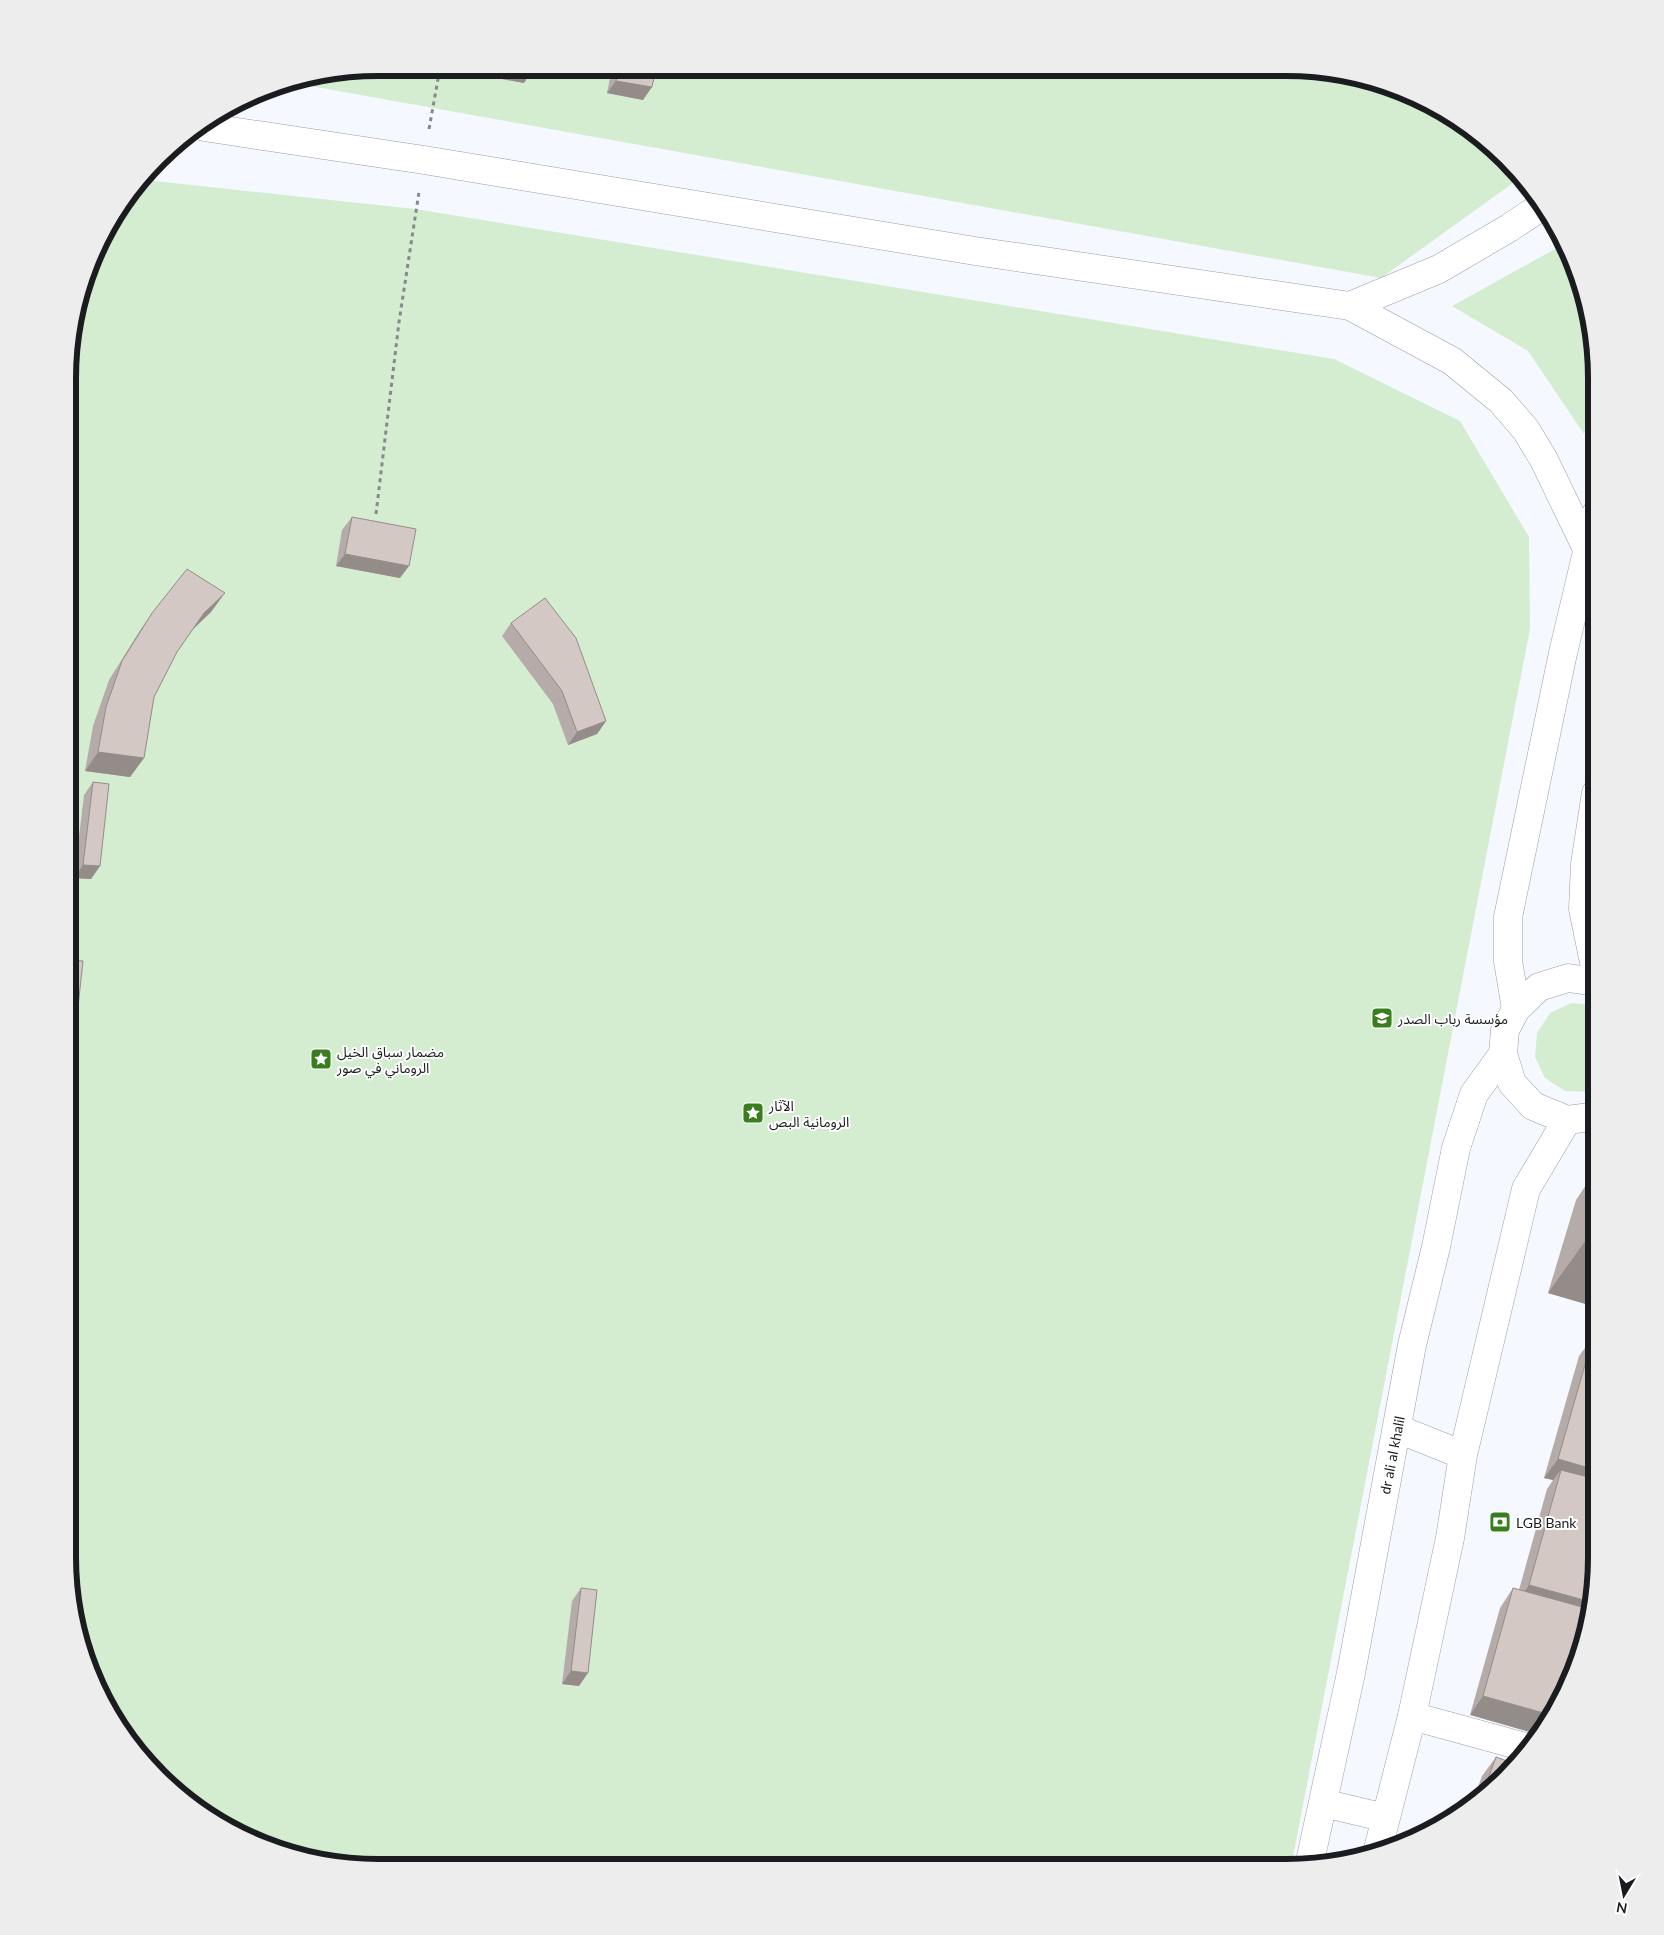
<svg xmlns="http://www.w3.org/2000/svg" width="1664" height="1935" font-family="Lato,'Noto Sans Arabic',sans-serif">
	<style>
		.green { fill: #d4ecd0 }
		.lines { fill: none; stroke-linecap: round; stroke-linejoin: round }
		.minor-casing { stroke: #999ea7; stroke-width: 29 }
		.tertiary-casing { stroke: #999ea7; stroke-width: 29 }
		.secondary-casing { stroke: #999ea7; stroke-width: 29 }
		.path { stroke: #86898e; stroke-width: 3; stroke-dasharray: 4 4; stroke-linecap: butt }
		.minor { stroke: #fff; stroke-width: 28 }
		.tertiary { stroke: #fff; stroke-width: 28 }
		.secondary { stroke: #fff; stroke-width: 28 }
		.wall { fill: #b5aca9 }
		.shaded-wall { fill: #948c89 }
		.building { fill: #d3c8c4; stroke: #948c89 }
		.labels { text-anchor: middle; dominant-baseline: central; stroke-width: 4; stroke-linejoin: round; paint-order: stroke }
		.poi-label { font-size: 14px; fill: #1a1c20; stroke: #fff; text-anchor: start }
		.street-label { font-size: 14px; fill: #1a1c20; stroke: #fff }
		.rim { fill: none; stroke: #1a1c20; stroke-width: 6 }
	</style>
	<rect width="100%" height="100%" fill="#f5f9ff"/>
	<path class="green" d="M 379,68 L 1326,70 L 1404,91 L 1458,120 L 1506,159 L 1520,178 L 1381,278 L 288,82 Z
		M 145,180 L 415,209 L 1334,359 L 1460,421 L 1529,537 L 1530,629 L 1291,1867 L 358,1867 L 279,1851 L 206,1815 L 158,1776 L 109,1712 L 78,1637 L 68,1557 L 70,338 L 109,223 Z
		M 1564,244 L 1586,298 L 1596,378 L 1584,434 L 1528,351 L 1452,306 Z
		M 1571,1003 L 1596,1005 L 1596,1089 L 1589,1092 L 1565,1091 L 1545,1078 L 1535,1057 L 1537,1033 L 1550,1013 Z"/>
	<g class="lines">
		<g class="minor-casing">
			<path id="minor" d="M 1412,1716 L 1529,1748"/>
		</g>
		<g class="tertiary-casing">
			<path id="tertiary" d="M 1398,1429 L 1463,1455
				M 1323,1803 L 1386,1818
				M 1377,1853 L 1412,1716 L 1450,1538 L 1463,1455 L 1526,1189 L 1567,1120
				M 1309,1866 L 1351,1673 L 1412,1345 L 1436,1247 L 1456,1148 L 1474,1094 L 1503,1054"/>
		</g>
		<g class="secondary-casing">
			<path id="secondary" d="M 204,127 L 424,160 L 975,251 L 1350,306 L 1452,361 L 1501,401 L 1526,430 L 1544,460 L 1587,549
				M 1350,306 L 1439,269 L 1509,228 L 1542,206
				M 1596,972 L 1583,909 L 1585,864 L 1596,793
				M 1516,1009 L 1508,961 L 1508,917 L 1563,653 L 1596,514
				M 1596,1115 L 1591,1117 L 1567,1120 L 1533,1106 L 1512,1083 L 1503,1054 L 1505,1030 L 1516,1009 L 1539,987 L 1568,978 L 1596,982"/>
		</g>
		<path class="path" d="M 429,129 L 440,68
			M 376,514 L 399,322 L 419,192"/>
		<use href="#minor" class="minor"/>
		<use href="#tertiary" class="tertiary"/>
		<use href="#secondary" class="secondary"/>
	</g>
	<path class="wall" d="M 471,68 L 530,68 L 524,83 L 470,73 Z
		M 612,68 L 656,68 L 643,100 L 607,93 Z
		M 352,517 L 400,578 L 336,566 L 342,530 Z
		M 211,612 L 191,631 L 177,652 L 154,697 L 144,758 L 130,777 L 85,771 L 93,726 L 109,680 L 139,632 L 152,613 Z
		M 511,623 L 606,721 L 597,734 L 568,745 L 553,704 L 502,636 Z
		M 93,782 L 100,866 L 91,879 L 74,878 L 84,795 Z
		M 1596,1170 L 1596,1307 L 1548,1293 L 1576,1200 Z
		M 1593,1337 L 1596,1577 L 1588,1614 L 1583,1622 L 1470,1715 L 1500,1608 L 1513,1588 L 1519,1590 L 1547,1489 L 1553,1480 L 1544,1478 L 1579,1356 Z
		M 581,1588 L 579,1686 L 562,1684 L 572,1601 Z
		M 1496,1757 L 1505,1777 L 1473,1801 L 1482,1776 Z"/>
	<path class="shaded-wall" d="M 474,68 L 480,68 L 528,77 L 524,83 L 470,73 Z
		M 616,81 L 652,87 L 643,100 L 607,93 Z
		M 345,554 L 409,566 L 400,578 L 336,566 Z
		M 225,593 L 211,612 L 190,632 L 204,613 Z
		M 606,721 L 597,734 L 568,745 L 577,732 Z
		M 98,752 L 144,758 L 130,777 L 85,771 Z
		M 83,865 L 100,866 L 91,879 L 74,878 Z
		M 69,1043 L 74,1044 L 69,1050 Z
		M 1588,1237 L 1596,1239 L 1596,1307 L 1548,1293 Z
		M 1558,1459 L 1596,1470 L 1596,1493 L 1561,1470 L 1553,1480 L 1544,1478 Z
		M 1529,1585 L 1591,1602 L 1588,1614 L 1583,1622 L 1516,1604 Z
		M 571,1671 L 588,1673 L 579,1686 L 562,1684 Z
		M 1483,1696 L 1551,1715 L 1544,1729 L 1540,1735 L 1470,1715 Z"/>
	<path class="building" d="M 480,68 L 530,68 L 528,77 Z
		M 619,68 L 656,68 L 652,87 L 616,81 Z
		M 352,517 L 416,529 L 409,566 L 345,554 Z
		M 187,569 L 225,593 L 204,613 L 177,652 L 154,697 L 144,758 L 98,752 L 106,707 L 122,661 L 152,613 Z
		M 545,598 L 576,638 L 606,721 L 577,732 L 562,691 L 511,623 Z
		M 93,782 L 109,784 L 100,866 L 83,865 Z
		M 69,960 L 83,961 L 74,1044 L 69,1043 Z
		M 69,1088 L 73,1089 L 68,1132 Z
		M 1596,1208 L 1596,1239 L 1588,1237 Z
		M 1593,1337 L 1596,1338 L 1596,1470 L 1558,1459 Z
		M 1561,1470 L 1596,1479 L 1596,1577 L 1591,1602 L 1529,1585 Z
		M 581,1588 L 597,1590 L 588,1673 L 571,1671 Z
		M 1513,1588 L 1586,1608 L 1563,1691 L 1551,1715 L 1483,1696 Z
		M 1496,1757 L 1515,1764 L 1505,1777 L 1482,1795 Z"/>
	<defs>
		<g id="school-square" transform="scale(1.125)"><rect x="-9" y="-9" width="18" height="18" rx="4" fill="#3a7d1f" stroke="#fff"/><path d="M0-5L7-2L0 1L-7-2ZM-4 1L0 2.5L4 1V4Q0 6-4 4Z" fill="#fff"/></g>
		<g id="sight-square" transform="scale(1.125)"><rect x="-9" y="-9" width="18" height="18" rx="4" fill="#3a7d1f" stroke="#fff"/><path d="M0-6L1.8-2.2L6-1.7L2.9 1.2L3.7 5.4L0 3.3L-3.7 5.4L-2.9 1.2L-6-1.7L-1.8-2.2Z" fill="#fff"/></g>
		<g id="bank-square" transform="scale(1.125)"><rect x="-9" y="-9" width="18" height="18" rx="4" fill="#3a7d1f" stroke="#fff"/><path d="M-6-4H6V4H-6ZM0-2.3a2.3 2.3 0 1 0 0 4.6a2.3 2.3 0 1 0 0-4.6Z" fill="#fff"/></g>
	</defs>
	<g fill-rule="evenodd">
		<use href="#school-square" x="1382" y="1018"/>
		<use href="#sight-square" x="321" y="1059"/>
		<use href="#sight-square" x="753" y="1113"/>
		<use href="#bank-square" x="1500" y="1522"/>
	</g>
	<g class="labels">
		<g class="poi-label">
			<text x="1398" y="1018">مؤسسة رباب الصدر</text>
			<text x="337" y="1051">مضمار سباق الخيل<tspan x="337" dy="16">الروماني في صور</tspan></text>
			<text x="769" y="1105">الآثار<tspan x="769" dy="16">الرومانية البص</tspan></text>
			<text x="1516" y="1522">LGB Bank</text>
		</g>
		<g class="street-label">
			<text transform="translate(1392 1455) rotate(-79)">dr ali al khalil</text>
		</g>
	</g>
	<path d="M0 0H1664V1935H0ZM378 76H1286A302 302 0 0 1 1588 378V1557A302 302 0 0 1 1286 1859H378A302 302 0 0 1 76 1557V378A302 302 0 0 1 378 76Z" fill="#ededed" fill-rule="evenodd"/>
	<path class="rim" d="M378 76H1286A302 302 0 0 1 1588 378V1557A302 302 0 0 1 1286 1859H378A302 302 0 0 1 76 1557V378A302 302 0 0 1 378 76Z"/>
	<g transform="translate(1624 1895) rotate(190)" stroke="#ffffff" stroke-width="4" paint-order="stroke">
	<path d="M0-4L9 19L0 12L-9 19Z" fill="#1a1c20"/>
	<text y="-8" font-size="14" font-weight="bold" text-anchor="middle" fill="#1a1c20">N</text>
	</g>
</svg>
